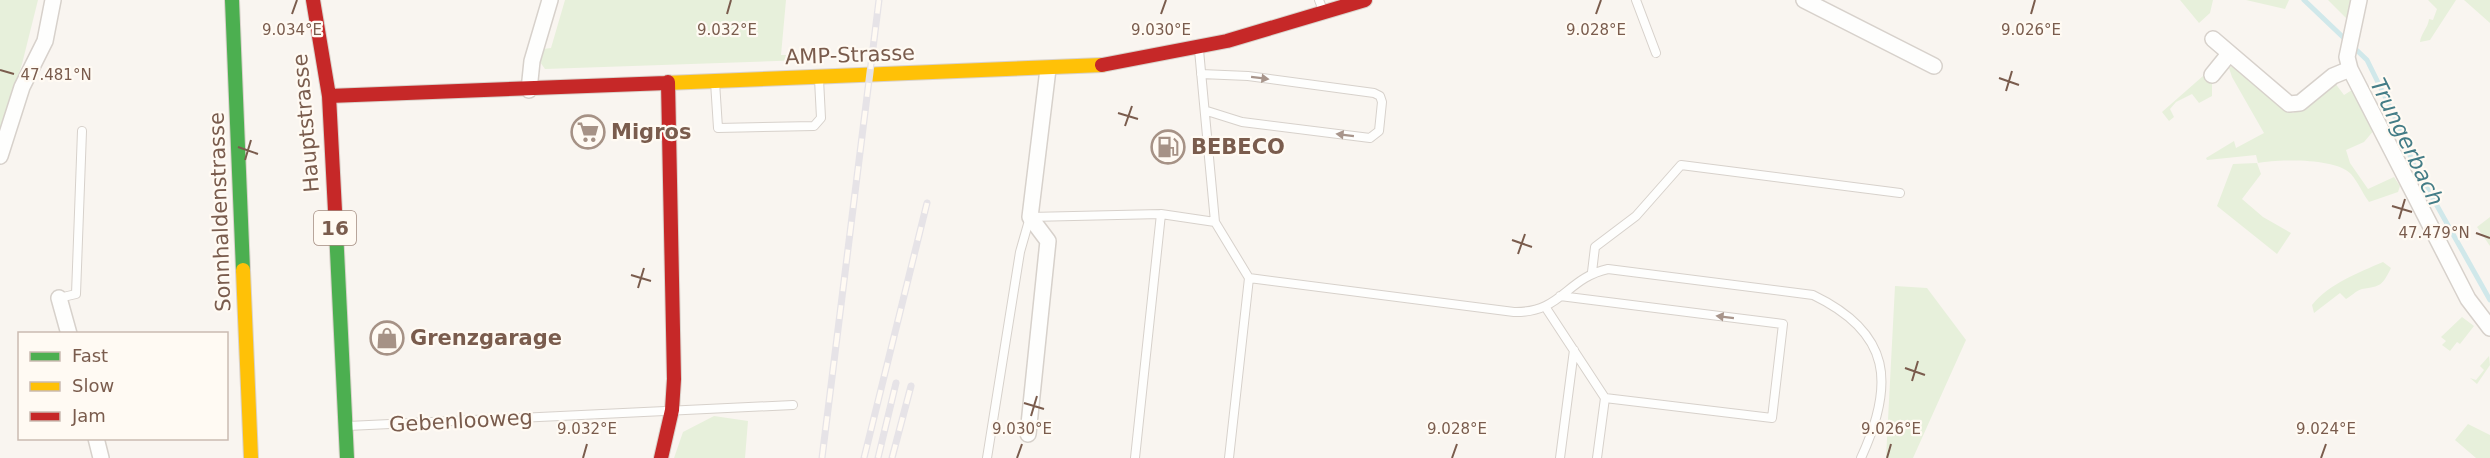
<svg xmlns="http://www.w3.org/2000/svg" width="2490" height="458" font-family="'DejaVu Sans',sans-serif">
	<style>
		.green { fill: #e7f0db }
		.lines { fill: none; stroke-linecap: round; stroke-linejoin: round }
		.stream { stroke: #d0e8ea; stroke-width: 5 }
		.lane-casing { stroke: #d7d1cb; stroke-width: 10 }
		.street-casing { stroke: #d7d1cb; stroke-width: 18 }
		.fast-casing { stroke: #d9d2cb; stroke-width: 16 }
		.slow-casing { stroke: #d9d2cb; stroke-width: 16 }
		.jam-casing { stroke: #d9d2cb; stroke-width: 16 }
		.lane { stroke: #fefefd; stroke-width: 8 }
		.street { stroke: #fefefd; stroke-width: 15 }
		.fast { stroke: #4caf50; stroke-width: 14 }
		.slow { stroke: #ffc107; stroke-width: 14 }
		.jam { stroke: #c62828; stroke-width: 14 }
		.rail-casing { stroke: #e6e3e7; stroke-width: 7 }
		.rail { stroke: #fffaf3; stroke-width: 4.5; stroke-dasharray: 14; stroke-linecap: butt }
		.oneway { fill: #a8958b }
		.ticks { fill: none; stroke: #7a5c4d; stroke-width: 2 }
		.labels { text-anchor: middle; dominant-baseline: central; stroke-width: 4.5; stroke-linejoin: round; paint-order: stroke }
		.shield { fill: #fffaf3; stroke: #a28b7f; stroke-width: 1.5 }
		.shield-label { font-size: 20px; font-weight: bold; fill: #7a5c4d }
		.street-label { font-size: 21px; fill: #7a5c4d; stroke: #fffaf3 }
		.poi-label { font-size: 21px; font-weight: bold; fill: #7a5c4d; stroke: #fffaf3; text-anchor: start }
		.water-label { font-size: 22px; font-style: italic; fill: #437c86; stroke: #fffaf3 }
		.ticks-label { font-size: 15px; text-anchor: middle; fill: #7a5c4d; stroke: #fffaf3; stroke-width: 4.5; stroke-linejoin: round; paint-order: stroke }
	</style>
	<rect width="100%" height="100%" fill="#f9f5f0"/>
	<path class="green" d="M 0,0 L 38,0 L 22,64 L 0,131 Z
		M 565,0 L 786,0 L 781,55 L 805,55 L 805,60 L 545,69 L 540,62 L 543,49 L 551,48 Z
		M 2180,0 L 2213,0 L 2210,13 L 2199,23 Z
		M 2246,0 L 2289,0 L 2285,9 Z
		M 2328,0 L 2353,0 L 2347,19 Z
		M 2428,0 L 2456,0 L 2430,40 L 2420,42 C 2421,33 2428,28 2429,19 L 2433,20 L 2437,9 Z
		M 2464,0 L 2490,0 L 2490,23 Z
		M 2234,65 L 2277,105 L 2293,113 L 2308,105 L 2335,83 L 2344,95 L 2352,90 L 2375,129 L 2364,142 L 2346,150 L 2350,163 L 2368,189 L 2394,177 L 2400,186 L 2398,192 L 2369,202 C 2363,194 2358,182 2351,174 C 2336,158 2280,159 2258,163 L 2256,155 L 2207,160 L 2206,158 L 2234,141 L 2236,148 L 2264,133 L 2232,77 L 2229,68 Z
		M 2203,76 L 2212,83 L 2212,96 L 2199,103 L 2192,94 L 2176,102 L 2170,109 L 2174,117 L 2169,121 L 2162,112 Z
		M 2257,163 L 2261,174 L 2242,199 L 2263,217 L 2291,233 L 2277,254 L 2217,206 L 2233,164 Z
		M 2490,217 L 2490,246 L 2477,227 Z
		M 2383,262 L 2391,268 C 2382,286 2381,286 2362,289 C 2357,290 2350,297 2346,299 L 2340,293 L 2314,313 L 2312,305 C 2330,283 2358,273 2383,262 Z
		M 1895,286 L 1927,288 L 1966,340 L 1913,458 L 1886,458 Z
		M 2462,317 L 2474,326 L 2460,344 L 2457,342 L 2450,351 L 2442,345 L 2446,341 L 2441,337 Z
		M 2489,356 L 2490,365 L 2477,384 L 2470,378 L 2476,380 L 2484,370 L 2480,366 Z
		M 714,416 L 748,421 L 745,458 L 674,458 L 683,432 Z
		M 2468,424 L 2490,435 L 2490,458 L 2476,458 L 2455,440 Z"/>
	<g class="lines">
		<path class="stream" d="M 2304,0 L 2367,60 L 2394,115 L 2413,163 L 2490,300"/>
		<g class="lane-casing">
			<path id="lane" d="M 1319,0 L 1324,13
				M 1636,0 L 1656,53
				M 1199,50 L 1215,222 L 1249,278 L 1229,458
				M 1201,74 L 1248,76 L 1374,93 L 1380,96 L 1382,102 L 1379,131 L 1370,138 L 1242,122 L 1207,111
				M 715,82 L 718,128 L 814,126 L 821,118 L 819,79
				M 1592,272 L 1595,247 L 1636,216 L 1681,165 L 1900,193
				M 1249,278 L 1514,312 C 1562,313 1566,278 1608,269 L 1813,295 C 1892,333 1895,384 1861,458
				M 1560,296 L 1783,324 L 1772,418 L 1605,398
				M 59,298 L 76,294 L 82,131
				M 1546,308 L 1605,398 L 1597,458
				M 348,426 L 793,405
				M 987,458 L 1020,252 L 1030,217 L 1161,214
				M 1135,458 L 1161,214 L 1215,222
				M 1560,458 L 1574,350"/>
		</g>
		<g class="street-casing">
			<path id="street" d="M 1804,0 L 1934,66
				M 2359,0 L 2347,57 L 2350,69 L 2468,299 L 2490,328
				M 2213,39 L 2289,104 L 2300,103 L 2333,76 L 2350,69
				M 2212,75 L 2229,54
				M 529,90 L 532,61 L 550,0
				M 0,156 L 22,87 L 45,41 L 53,0
				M 59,298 L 69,334
				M 1028,434 L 1048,241 L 1030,217 L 1048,69
				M 96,438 L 101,458"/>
		</g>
		<g class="fast-casing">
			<path id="fast" d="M 232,0 L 243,270
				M 336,230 L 347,458"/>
		</g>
		<g class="slow-casing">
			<path id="slow" d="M 666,83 L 1102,65
				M 243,270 L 251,458"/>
		</g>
		<g class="jam-casing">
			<path id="jam" d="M 313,0 L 329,96 L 336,230
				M 1102,65 L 1227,41 L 1365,0
				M 329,96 L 666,83
				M 661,458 L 672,410 L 674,379 L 668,82"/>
		</g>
		<use href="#lane" class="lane"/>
		<use href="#street" class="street"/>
		<use href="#fast" class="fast"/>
		<use href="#slow" class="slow"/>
		<use href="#jam" class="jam"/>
		<g class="rail-casing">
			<path id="rail" d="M 822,458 L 879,0
				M 864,458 L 927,203
				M 878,458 L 896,383
				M 892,458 L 911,386"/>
		</g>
		<use href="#rail" class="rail"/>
	</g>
	<defs><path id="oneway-solid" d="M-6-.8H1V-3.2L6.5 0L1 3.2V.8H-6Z" transform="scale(1.5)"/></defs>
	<g class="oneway">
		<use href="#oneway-solid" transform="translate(1260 78) rotate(7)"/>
		<use href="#oneway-solid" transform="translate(1345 135) rotate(-173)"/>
		<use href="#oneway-solid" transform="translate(1725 317) rotate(-173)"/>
	</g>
	<path class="ticks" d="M 292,14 L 297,0M 727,14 L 731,0M 1161,14 L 1166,0M 1596,14 L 1601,0M 2031,14 L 2035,0M 0,70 L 14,74M 1999,78 L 2019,85M 2006,91 L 2012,71M 1118,113 L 1138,119M 1125,126 L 1132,106M 238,147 L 258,154M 245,160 L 251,140M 2392,206 L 2412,212M 2399,219 L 2405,199M 2476,233 L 2490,238M 1512,240 L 1532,247M 1518,254 L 1525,234M 631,275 L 651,281M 638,288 L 644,268M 1905,368 L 1925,375M 1912,381 L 1918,361M 1024,403 L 1044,409M 1031,416 L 1037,396M 583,458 L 587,444M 1017,458 L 1022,444M 1452,458 L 1457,444M 1887,458 L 1891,444M 2321,458 L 2326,444"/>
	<defs>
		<g id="supermarket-ring" transform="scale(1.725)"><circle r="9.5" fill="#fffaf3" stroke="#a69286" stroke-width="1.5"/><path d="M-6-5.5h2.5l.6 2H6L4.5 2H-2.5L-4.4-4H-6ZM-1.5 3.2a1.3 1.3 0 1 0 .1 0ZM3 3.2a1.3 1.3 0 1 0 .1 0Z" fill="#a69286"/></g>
		<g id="fuel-ring" transform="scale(1.725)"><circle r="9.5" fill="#fffaf3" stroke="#a69286" stroke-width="1.5"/><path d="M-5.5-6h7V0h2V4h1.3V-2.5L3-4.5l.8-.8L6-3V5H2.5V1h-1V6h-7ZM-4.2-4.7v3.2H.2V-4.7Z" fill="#a69286"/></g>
		<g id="shop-ring" transform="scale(1.725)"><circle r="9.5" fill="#fffaf3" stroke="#a69286" stroke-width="1.5"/><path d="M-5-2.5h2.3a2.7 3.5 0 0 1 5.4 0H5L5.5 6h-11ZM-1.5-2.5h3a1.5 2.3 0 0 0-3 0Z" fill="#a69286"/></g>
	</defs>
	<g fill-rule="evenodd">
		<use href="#supermarket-ring" x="588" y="132"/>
		<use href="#fuel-ring" x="1168" y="147"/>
		<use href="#shop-ring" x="387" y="338"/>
	</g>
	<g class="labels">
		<rect class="shield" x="314" y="211" width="42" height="34" rx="4.5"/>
		<g class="shield-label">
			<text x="335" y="228">16</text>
		</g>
		<g class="street-label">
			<text transform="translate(850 55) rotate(-2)">AMP-Strasse</text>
			<text transform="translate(306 123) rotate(-95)">Hauptstrasse</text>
			<text transform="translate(220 212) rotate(-92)">Sonnhaldenstrasse</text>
			<text transform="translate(461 421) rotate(-3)">Gebenlooweg</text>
		</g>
		<g class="poi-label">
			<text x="611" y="132">Migros</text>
			<text x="1191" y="147">BEBECO</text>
			<text x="410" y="338">Grenzgarage</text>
		</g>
		<g class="water-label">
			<text transform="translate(2407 142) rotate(64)">Trungerbach</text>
		</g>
	</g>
	<g class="ticks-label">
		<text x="292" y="35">9.034°E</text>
		<text x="727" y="35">9.032°E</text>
		<text x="1161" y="35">9.030°E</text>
		<text x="1596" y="35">9.028°E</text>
		<text x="2031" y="35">9.026°E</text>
		<text x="56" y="80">47.481°N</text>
		<text x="2434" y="238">47.479°N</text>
		<text x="587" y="434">9.032°E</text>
		<text x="1022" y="434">9.030°E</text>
		<text x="1457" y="434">9.028°E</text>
		<text x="1891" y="434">9.026°E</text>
		<text x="2326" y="434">9.024°E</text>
	</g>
	<rect x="18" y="332" width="210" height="108" fill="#fffaf3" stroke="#cabbb1" stroke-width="1.5"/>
	<rect x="30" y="352" width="30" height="9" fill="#4caf50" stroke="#cabbb1" stroke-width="1.5"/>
	<text x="72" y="362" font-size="18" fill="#7a5c4d">Fast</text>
	<rect x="30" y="382" width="30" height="9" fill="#ffc107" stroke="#cabbb1" stroke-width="1.5"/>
	<text x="72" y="392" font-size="18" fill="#7a5c4d">Slow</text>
	<rect x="30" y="412" width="30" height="9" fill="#c62828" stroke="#cabbb1" stroke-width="1.5"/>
	<text x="72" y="422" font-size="18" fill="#7a5c4d">Jam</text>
</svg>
